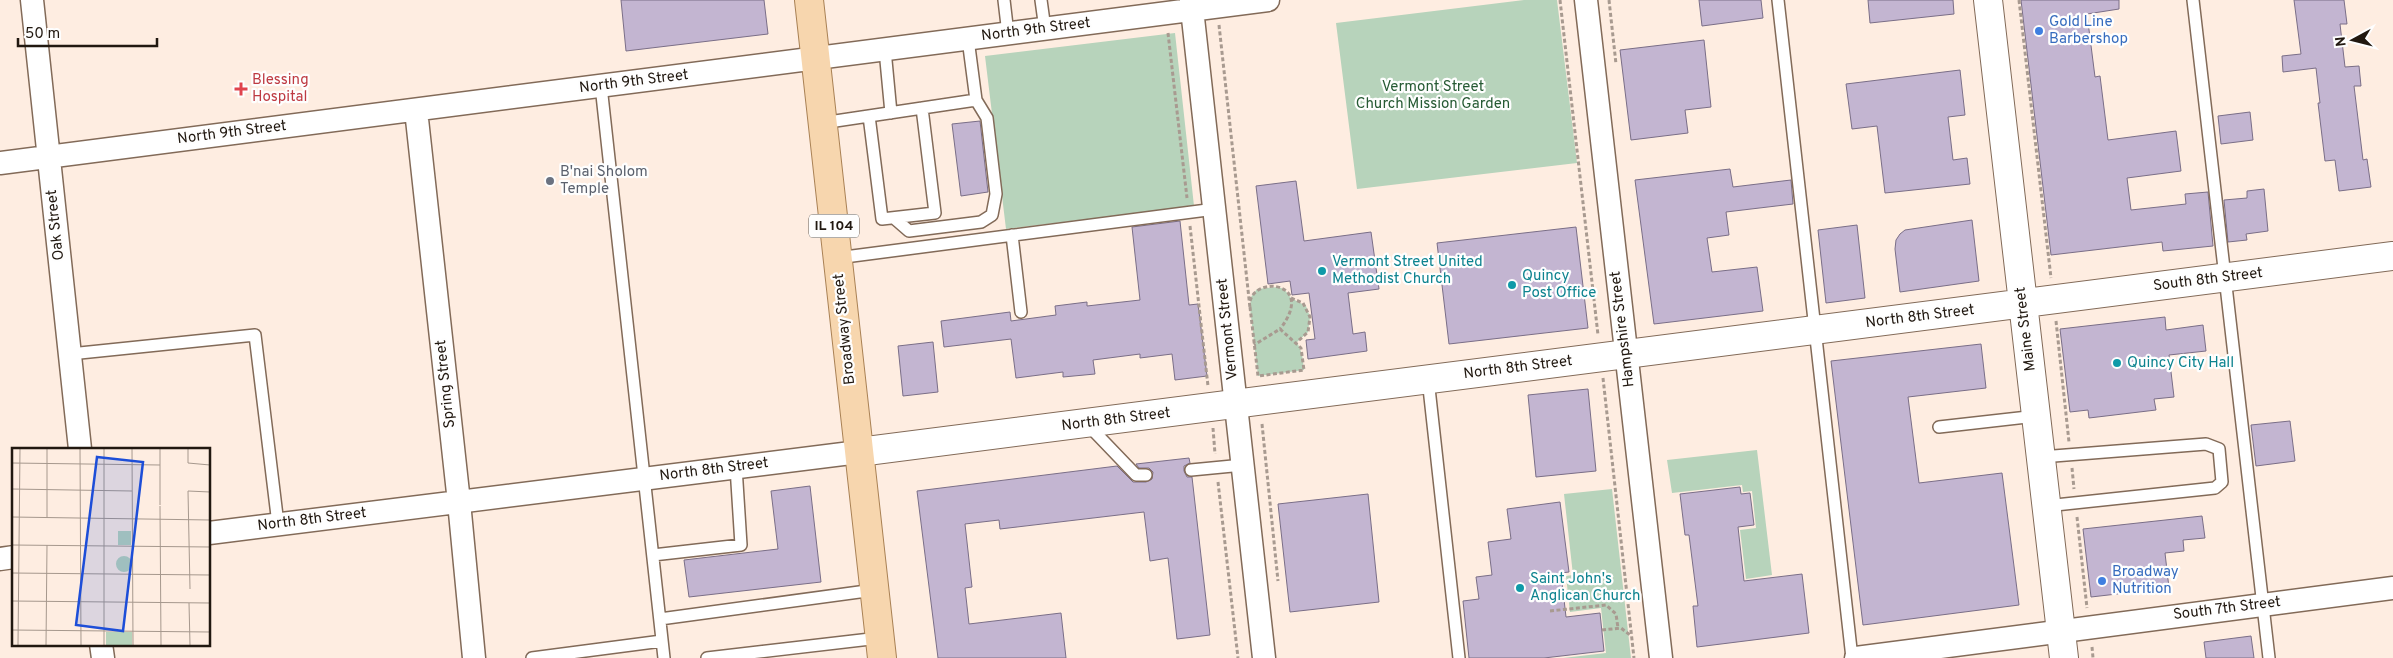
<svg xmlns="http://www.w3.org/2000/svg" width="2393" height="658" font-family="Overpass,sans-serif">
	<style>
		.green { fill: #b7d3bb }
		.building { fill: #c3b5d1; stroke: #7a6e87 }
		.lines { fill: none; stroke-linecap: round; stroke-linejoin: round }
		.lane-casing { stroke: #826a58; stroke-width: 14 }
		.street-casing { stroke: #826a58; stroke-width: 25 }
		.secondary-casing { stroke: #826a58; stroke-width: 30 }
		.primary-casing { stroke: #a98154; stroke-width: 30 }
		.path { stroke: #a89a90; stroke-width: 3; stroke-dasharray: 4 2.5; stroke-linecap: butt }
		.lane { stroke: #fff; stroke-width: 11 }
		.street { stroke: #fff; stroke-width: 22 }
		.secondary { stroke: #fff; stroke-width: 28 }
		.primary { stroke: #f7d6ae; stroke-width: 28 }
		.shop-dot { fill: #3f7fe0; stroke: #fefefe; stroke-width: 2 }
		.health-dot { fill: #e0444e; stroke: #fefefe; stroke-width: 2 }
		.worship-dot { fill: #6b7280; stroke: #fefefe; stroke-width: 2 }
		.culture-dot { fill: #0f9aa8; stroke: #fefefe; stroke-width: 2 }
		.labels { text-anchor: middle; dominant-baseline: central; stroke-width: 4.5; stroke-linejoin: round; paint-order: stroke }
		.shield { fill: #fefefe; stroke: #635d57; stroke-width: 1 }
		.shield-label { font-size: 14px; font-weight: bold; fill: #211810 }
		.shop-label { font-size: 15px; fill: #366cbe; stroke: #fefefe; text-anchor: start }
		.street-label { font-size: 15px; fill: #211810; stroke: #fefefe }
		.health-label { font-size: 15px; fill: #be3a42; stroke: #fefefe; text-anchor: start }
		.park-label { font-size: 15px; fill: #265a33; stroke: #fefefe }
		.worship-label { font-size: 15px; fill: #5b616d; stroke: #fefefe; text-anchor: start }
		.culture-label { font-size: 15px; fill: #0d838f; stroke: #fefefe; text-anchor: start }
		.inset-road { fill: none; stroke: #a6988d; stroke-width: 1 }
		.view { fill: #1d4ed8; fill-opacity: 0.15; stroke: #1d4ed8; stroke-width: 2.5 }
		.inset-edge { fill: none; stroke: #211810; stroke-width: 2.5 }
	</style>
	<rect width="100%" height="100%" fill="#feede1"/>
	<path class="green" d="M 1524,0 L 1557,0 L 1577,163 L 1357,189 L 1336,23 Z
		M 1175,33 L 1194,206 L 1006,229 L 985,56 Z
		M 1278,287 L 1284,289 L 1291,298 L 1306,306 L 1310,317 L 1308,332 L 1297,342 L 1302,354 L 1304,370 L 1258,376 L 1250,308 L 1251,297 L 1257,289 Z
		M 1757,450 L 1772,575 L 1746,579 L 1740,530 L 1756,528 L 1752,491 L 1743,492 L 1742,485 L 1672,493 L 1667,460 Z
		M 1612,489 L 1631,658 L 1563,658 L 1606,653 L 1601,608 L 1570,612 L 1566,576 L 1573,575 L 1564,494 Z"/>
	<path class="building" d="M 621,0 L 764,0 L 768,34 L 626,51 Z
		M 1699,0 L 1761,0 L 1763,18 L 1702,26 Z
		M 1868,0 L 1953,0 L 1954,14 L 1870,23 Z
		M 2021,0 L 2119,0 L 2119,9 L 2087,14 L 2095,77 L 2100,76 L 2108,140 L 2176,131 L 2181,171 L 2127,178 L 2131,210 L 2186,204 L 2185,194 L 2208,192 L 2213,246 L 2163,251 L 2162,242 L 2051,255 Z
		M 2294,0 L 2344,0 L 2347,24 L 2340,24 L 2345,67 L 2359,66 L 2361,86 L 2354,86 L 2363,160 L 2367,159 L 2371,187 L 2339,191 L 2335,160 L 2325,161 L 2318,103 L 2320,103 L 2316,68 L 2283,72 L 2282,56 L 2301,54 Z
		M 1704,40 L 1711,107 L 1685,110 L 1688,133 L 1631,140 L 1620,50 Z
		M 1960,70 L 1965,115 L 1948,117 L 1953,160 L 1967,158 L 1970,184 L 1885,193 L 1877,126 L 1852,129 L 1846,84 Z
		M 2250,112 L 2253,140 L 2221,144 L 2218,116 Z
		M 980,121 L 988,192 L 961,196 L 952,124 Z
		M 1730,169 L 1733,187 L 1791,180 L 1793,204 L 1726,212 L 1729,235 L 1707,238 L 1712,272 L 1757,267 L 1763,311 L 1654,324 L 1635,180 Z
		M 1296,181 L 1304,241 L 1371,232 L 1379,289 L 1348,293 L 1353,334 L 1365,332 L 1367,351 L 1308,359 L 1306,340 L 1315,339 L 1309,293 L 1292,295 L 1290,281 L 1268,284 L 1256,186 Z
		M 2264,189 L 2268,231 L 2246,234 L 2247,240 L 2228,242 L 2224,200 L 2247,198 L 2247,191 Z
		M 1972,220 L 1979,281 L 1900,292 L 1895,249 L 1896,240 L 1900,234 L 1905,230 Z
		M 1180,221 L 1189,305 L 1198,304 L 1207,376 L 1175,380 L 1172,354 L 1140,358 L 1140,354 L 1093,360 L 1095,374 L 1063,377 L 1063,372 L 1016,378 L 1011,339 L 944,347 L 941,321 L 1010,312 L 1011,321 L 1056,315 L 1055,306 L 1087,302 L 1087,306 L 1140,300 L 1132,227 Z
		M 1857,225 L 1865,298 L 1826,303 L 1818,230 Z
		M 1576,227 L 1588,328 L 1449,344 L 1437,243 Z
		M 2165,317 L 2166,330 L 2203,325 L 2206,351 L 2169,355 L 2174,397 L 2154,399 L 2156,410 L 2089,418 L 2088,410 L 2070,412 L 2060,329 Z
		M 933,342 L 938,392 L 903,396 L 898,346 Z
		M 1981,344 L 1986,388 L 1908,397 L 1919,483 L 2002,473 L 2019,605 L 1863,625 L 1831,361 Z
		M 1588,389 L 1596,471 L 1536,477 L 1528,395 Z
		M 2290,421 L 2295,461 L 2256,466 L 2251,425 Z
		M 1189,458 L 1190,463 L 1184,466 L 1184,471 L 1187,477 L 1192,477 L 1210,635 L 1177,639 L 1168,558 L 1150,561 L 1144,512 L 1000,529 L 999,520 L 965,524 L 972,587 L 965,588 L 969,624 L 1061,613 L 1066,658 L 938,658 L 917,491 L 1117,466 L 1133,482 L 1146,482 L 1152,479 L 1153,472 L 1149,468 L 1139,468 L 1136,464 Z
		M 810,486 L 821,582 L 689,597 L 684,560 L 778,549 L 771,491 Z
		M 1740,487 L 1741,494 L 1750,493 L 1754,525 L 1738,527 L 1744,581 L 1802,574 L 1809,633 L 1697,647 L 1693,606 L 1698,606 L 1689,535 L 1685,535 L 1680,494 Z
		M 1368,494 L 1379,602 L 1290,612 L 1278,504 Z
		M 1560,502 L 1569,572 L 1561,573 L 1566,617 L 1600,613 L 1604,651 L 1544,658 L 1469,658 L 1463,601 L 1479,599 L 1476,577 L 1492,575 L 1488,542 L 1511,539 L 1507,509 Z
		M 2202,516 L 2205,538 L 2183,540 L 2184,551 L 2165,553 L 2169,588 L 2091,597 L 2083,529 Z
		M 2251,636 L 2254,658 L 2206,658 L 2204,642 Z"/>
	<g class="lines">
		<g class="lane-casing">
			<path id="lane" d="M 1004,0 L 1008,34
				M 1041,0 L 1045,29
				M 1778,0 L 1852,658
				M 2193,0 L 2269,658
				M 885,50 L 891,113
				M 601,86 L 664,658
				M 869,116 L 882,219 L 935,213 L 922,108
				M 822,123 L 976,100 L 968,39
				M 894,218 L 909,231 L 981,222 L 992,215 L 996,194 L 987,118 L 976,100
				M 1012,235 L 1021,312
				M 837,258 L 1215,209
				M 70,354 L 255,335 L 278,524
				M 1428,379 L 1459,658
				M 1088,425 L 1136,475 L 1146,475
				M 1939,427 L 2036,416
				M 2041,457 L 2206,444 L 2219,449 L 2222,482 L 2215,488 L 2046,506
				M 1191,470 L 1243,465
				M 653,555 L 741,545 L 736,467
				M 660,619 L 874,590
				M 532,658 L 662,641
				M 707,658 L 879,638"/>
		</g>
		<g class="street-casing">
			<path id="street" d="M 32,0 L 80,449
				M 1191,0 L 1264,658
				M 1586,0 L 1661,658
				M 416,110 L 459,502 L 474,658
				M 0,163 L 1268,0
				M 209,533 L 859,452
				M 0,559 L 14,557
				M 101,644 L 103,658
				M 1856,658 L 2393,588"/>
		</g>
		<g class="secondary-casing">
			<path id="secondary" d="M 1988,0 L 2064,658
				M 859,452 L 2393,256"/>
		</g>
		<g class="primary-casing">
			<path id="primary" d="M 809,0 L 882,658"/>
		</g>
		<path class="path" d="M 1560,0 L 1598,335
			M 1609,0 L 1616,64
			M 2019,0 L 2051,278
			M 1219,25 L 1250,308
			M 1168,33 L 1187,198
			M 1190,226 L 1208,386
			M 1291,298 L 1303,303 L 1310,317 L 1308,332 L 1297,342
			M 1250,301 C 1257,275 1316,283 1280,329
			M 1250,307 L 1258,376 L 1304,370 L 1301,348 L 1280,329 L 1254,345
			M 2056,321 L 2069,442
			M 1603,378 L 1634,658
			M 1262,424 L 1278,581
			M 1213,428 L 1215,454
			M 2072,468 L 2074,489
			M 1218,482 L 1238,658
			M 2077,517 L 2087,608
			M 1550,611 L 1606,605 L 1616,614 L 1618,628
			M 1602,630 L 1621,628 L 1630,635
			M 2092,647 L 2093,658"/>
		<use href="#lane" class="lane"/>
		<use href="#street" class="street"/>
		<use href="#secondary" class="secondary"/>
		<use href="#primary" class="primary"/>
	</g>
	<g class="shop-dot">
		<circle cx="2039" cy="31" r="5"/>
		<circle cx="2102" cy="581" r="5"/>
	</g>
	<path class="health-dot" d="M238.5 81.5h5v5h5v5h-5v5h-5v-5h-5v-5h5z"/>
	<circle class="worship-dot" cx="550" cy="181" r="5"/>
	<g class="culture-dot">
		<circle cx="1322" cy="271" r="5"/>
		<circle cx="1512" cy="285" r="5"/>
		<circle cx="2117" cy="363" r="5"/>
		<circle cx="1520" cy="588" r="5"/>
	</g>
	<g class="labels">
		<rect class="shield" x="809" y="214.5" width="50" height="23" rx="4"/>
		<g class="shield-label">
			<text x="834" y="226">IL 104</text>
		</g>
		<g class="shop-label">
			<text x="2049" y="22">Gold Line<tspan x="2049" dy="17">Barbershop</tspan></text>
			<text x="2112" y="572">Broadway<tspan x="2112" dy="17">Nutrition</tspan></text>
		</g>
		<g class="street-label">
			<text transform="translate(1036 30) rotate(-7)">North 9th Street</text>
			<text transform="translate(634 82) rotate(-7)">North 9th Street</text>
			<text transform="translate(232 133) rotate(-7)">North 9th Street</text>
			<text transform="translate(56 225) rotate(-96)">Oak Street</text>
			<text transform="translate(2208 280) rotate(-7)">South 8th Street</text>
			<text transform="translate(1920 317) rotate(-7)">North 8th Street</text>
			<text transform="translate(845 329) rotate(-96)">Broadway Street</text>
			<text transform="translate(1228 329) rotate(-96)">Vermont Street</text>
			<text transform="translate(1623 329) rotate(-97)">Hampshire Street</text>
			<text transform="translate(2026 329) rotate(-97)">Maine Street</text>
			<text transform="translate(1518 368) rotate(-7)">North 8th Street</text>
			<text transform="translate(446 384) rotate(-96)">Spring Street</text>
			<text transform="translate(1116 420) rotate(-7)">North 8th Street</text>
			<text transform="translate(714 470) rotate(-7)">North 8th Street</text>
			<text transform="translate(312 520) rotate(-7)">North 8th Street</text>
			<text transform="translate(2227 609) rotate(-7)">South 7th Street</text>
		</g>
		<g class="health-label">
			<text x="252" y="80">Blessing<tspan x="252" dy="17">Hospital</tspan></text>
		</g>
		<g class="park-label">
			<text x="1433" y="87">Vermont Street<tspan x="1433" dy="17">Church Mission Garden</tspan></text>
		</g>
		<g class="worship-label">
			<text x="560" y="172">B'nai Sholom<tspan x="560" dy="17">Temple</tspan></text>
		</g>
		<g class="culture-label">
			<text x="1332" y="262">Vermont Street United<tspan x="1332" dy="17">Methodist Church</tspan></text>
			<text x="1522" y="276">Quincy<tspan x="1522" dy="17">Post Office</tspan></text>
			<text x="2127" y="363">Quincy City Hall</text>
			<text x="1530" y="579">Saint John's<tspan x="1530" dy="17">Anglican Church</tspan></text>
		</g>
	</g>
	<g transform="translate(12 448)">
		<rect width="198" height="198" fill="#feede1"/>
		<path d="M 106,83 L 119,83 L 119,97 L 106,97 ZM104 116a8 8 0 1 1 16 0a8 8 0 1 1-16 0ZM 94,184 L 120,184 L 120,197 L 94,197 Z" fill="#b7d3bb"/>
		<path class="inset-road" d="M 68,0 L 69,197M 92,0 L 92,197M 120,0 L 121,197M 148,0 L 148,57M 176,0 L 176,15 L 198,17M 0,15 L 148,17M 0,41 L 120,43M 148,58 L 149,197M 0,69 L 198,72M 35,70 L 35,0M 0,97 L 198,99M 0,125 L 198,127M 178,141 L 176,43 L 198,44M 0,153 L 198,155M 177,155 L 178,197M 0,182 L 198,184M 6,197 L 8,0M 34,197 L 35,97"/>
		<path class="view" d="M 85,9 L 131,14 L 111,183 L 64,177 Z"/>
		<rect width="198" height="198" class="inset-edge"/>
	</g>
	<g transform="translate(2353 40) rotate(263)" stroke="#fefefe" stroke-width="4" paint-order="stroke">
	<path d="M0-4L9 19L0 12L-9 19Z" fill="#211810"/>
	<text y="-8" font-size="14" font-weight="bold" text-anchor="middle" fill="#211810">N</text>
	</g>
	<path d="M18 38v8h139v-8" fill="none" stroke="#211810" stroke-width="2.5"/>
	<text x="25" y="38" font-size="15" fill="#211810" stroke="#fefefe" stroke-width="4" paint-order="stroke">50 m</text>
</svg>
